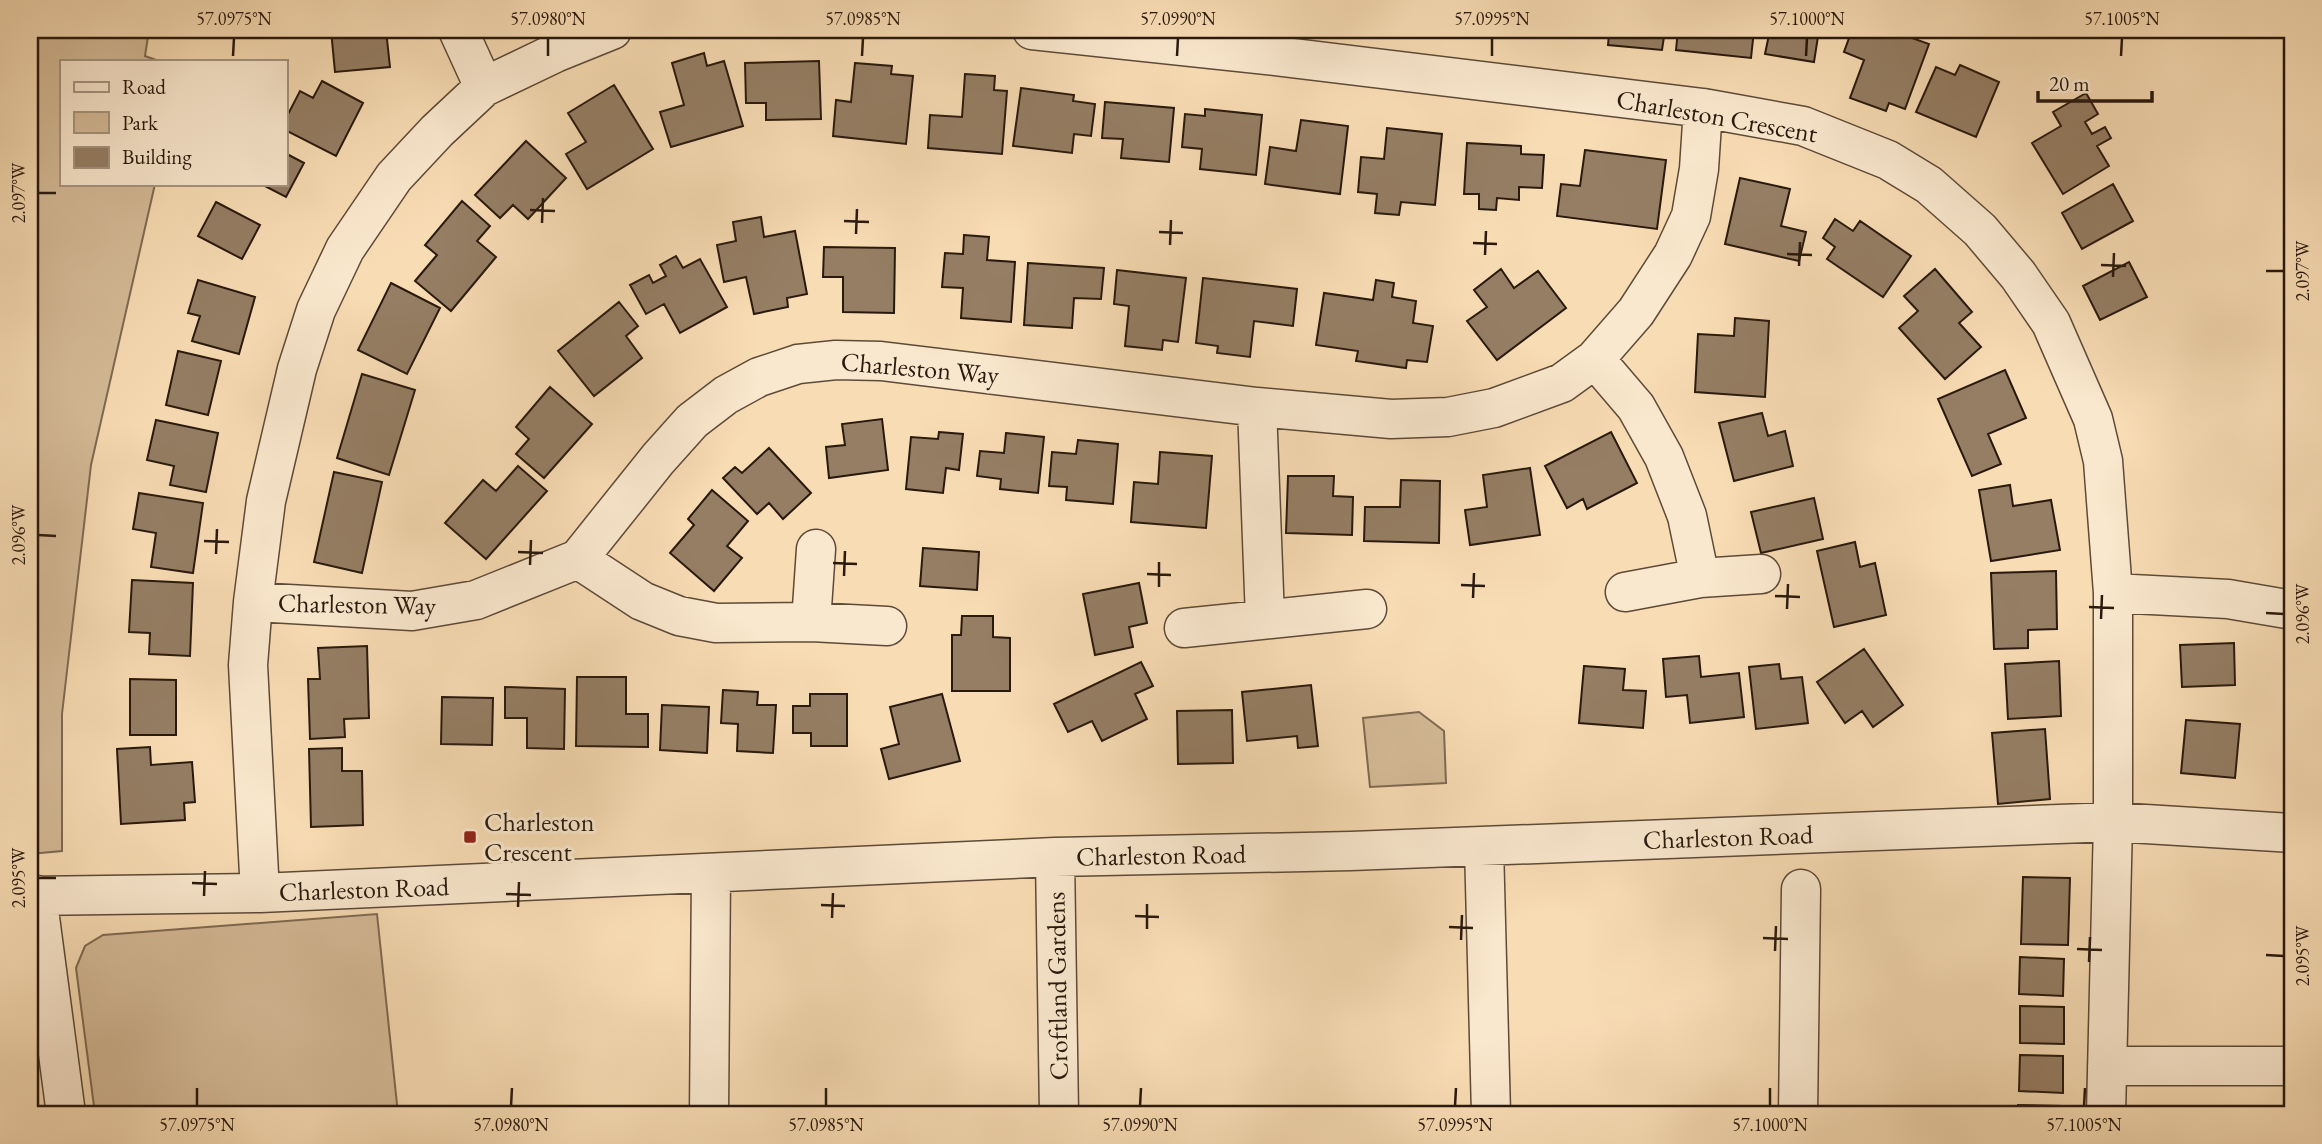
<svg xmlns="http://www.w3.org/2000/svg" width="2322" height="1144" font-family="'EB Garamond',serif">
	<style>
		.green { fill: #d5bb98; stroke: #7f6a53; stroke-width: 2 }
		.building { fill: #957e64; stroke: #29190e; stroke-width: 2 }
		.lines { fill: none; stroke-linecap: round; stroke-linejoin: round }
		.minor-casing { stroke: #5d4a38; stroke-width: 41 }
		.minor { stroke: #fae8ce; stroke-width: 38 }
		.ticks { fill: none; stroke: #29190e; stroke-width: 2.5 }
		.poi-dot { fill: #8f2418; stroke: #fae8ce; stroke-width: 2.5 }
		.labels { text-anchor: middle; dominant-baseline: central; stroke-width: 6; stroke-linejoin: round; paint-order: stroke }
		.street-label { font-size: 26px; fill: #29190e; stroke: #fae8ce }
		.poi-label { font-size: 26px; fill: #29190e; stroke: #fae8ce; text-anchor: start }
		.neatline { fill: none; stroke: #29190e; stroke-width: 2.5 }
		.ticks-label { font-size: 18px; text-anchor: middle; fill: #29190e }
	</style>
	<rect width="100%" height="100%" fill="#f8dcb4"/>
	<filter id="stains"><feTurbulence type="fractalNoise" baseFrequency=".00286" numOctaves="4"/><feColorMatrix values="0 0 0 0 .2 0 0 0 0 .09 0 0 0 0 .02 0 0 0 .5 -.17"/></filter>
	<radialGradient id="worn" r=".72"><stop offset=".6" stop-color="#630" stop-opacity="0"/><stop offset="1" stop-color="#630" stop-opacity=".3"/></radialGradient>
	<path class="green" d="M 30,30 L 149,30 L 145,56 L 159,61 L 61,61 L 61,184 L 155,184 L 91,465 L 62,714 L 62,851 L 30,854 Z
		M 1419,712 L 1444,731 L 1446,783 L 1370,787 L 1363,718 Z
		M 377,914 L 398,1114 L 95,1114 L 76,968 L 85,946 L 103,935 Z"/>
	<path class="building" d="M 331,30 L 386,30 L 390,67 L 335,72 Z
		M 1534,30 L 1564,30 L 1563,37 L 1534,36 Z
		M 1589,30 L 1665,30 L 1662,50 L 1608,45 L 1609,34 L 1589,32 Z
		M 1678,30 L 1754,30 L 1751,58 L 1676,50 Z
		M 1770,30 L 1819,30 L 1814,62 L 1765,54 Z
		M 1852,30 L 1890,30 L 1929,44 L 1905,109 L 1889,103 L 1886,111 L 1850,98 L 1864,60 L 1844,52 Z
		M 704,53 L 707,66 L 724,61 L 743,126 L 671,147 L 660,112 L 684,105 L 672,63 Z
		M 819,61 L 821,119 L 766,120 L 766,103 L 746,103 L 745,63 Z
		M 855,63 L 892,66 L 891,74 L 913,76 L 906,144 L 833,136 L 836,100 L 851,102 Z
		M 1960,65 L 1999,82 L 1976,137 L 1916,112 L 1936,67 L 1955,75 Z
		M 965,74 L 995,76 L 994,90 L 1007,91 L 1002,154 L 928,148 L 930,115 L 962,117 Z
		M 322,81 L 363,103 L 336,156 L 285,130 L 285,120 L 300,91 L 313,98 Z
		M 614,85 L 653,149 L 587,189 L 566,154 L 586,142 L 568,113 Z
		M 1021,88 L 1074,95 L 1073,101 L 1095,104 L 1091,136 L 1074,134 L 1072,153 L 1013,146 Z
		M 2086,93 L 2098,114 L 2085,122 L 2092,134 L 2105,127 L 2111,138 L 2097,146 L 2109,166 L 2063,194 L 2032,143 L 2061,126 L 2053,112 Z
		M 1105,102 L 1174,108 L 1169,162 L 1121,158 L 1123,139 L 1102,138 Z
		M 1205,109 L 1262,115 L 1256,175 L 1200,169 L 1202,149 L 1182,147 L 1185,114 L 1205,116 Z
		M 1301,120 L 1348,126 L 1340,194 L 1265,184 L 1270,147 L 1296,151 Z
		M 1387,128 L 1442,134 L 1435,205 L 1401,202 L 1399,215 L 1375,213 L 1377,194 L 1358,192 L 1361,157 L 1384,159 Z
		M 526,141 L 566,178 L 528,219 L 513,205 L 500,218 L 475,195 Z
		M 1467,143 L 1521,146 L 1521,154 L 1544,155 L 1542,188 L 1519,187 L 1519,200 L 1497,198 L 1496,210 L 1479,209 L 1479,194 L 1464,194 Z
		M 1585,150 L 1666,160 L 1657,229 L 1557,216 L 1561,184 L 1580,186 Z
		M 285,153 L 304,163 L 286,197 L 261,184 L 285,184 Z
		M 1740,178 L 1790,189 L 1781,226 L 1806,232 L 1799,261 L 1725,244 Z
		M 2113,184 L 2133,221 L 2082,249 L 2062,213 Z
		M 462,201 L 490,226 L 477,241 L 496,257 L 451,311 L 415,281 L 437,255 L 425,245 Z
		M 216,202 L 260,225 L 242,259 L 198,236 Z
		M 761,217 L 764,237 L 795,231 L 807,294 L 787,298 L 788,307 L 754,314 L 746,277 L 724,282 L 717,245 L 736,241 L 733,222 Z
		M 1835,219 L 1853,231 L 1860,221 L 1911,256 L 1883,297 L 1827,259 L 1835,247 L 1823,238 Z
		M 964,235 L 989,237 L 987,260 L 1015,262 L 1011,322 L 961,318 L 963,288 L 942,287 L 945,253 L 963,254 Z
		M 824,247 L 895,248 L 894,313 L 843,312 L 843,277 L 823,277 Z
		M 676,256 L 683,268 L 700,259 L 727,307 L 680,333 L 664,304 L 646,314 L 630,285 L 649,275 L 653,283 L 666,276 L 660,265 Z
		M 2129,262 L 2147,297 L 2100,320 L 2083,286 Z
		M 1028,263 L 1104,268 L 1101,299 L 1074,298 L 1072,328 L 1024,325 Z
		M 1501,269 L 1514,288 L 1538,271 L 1566,308 L 1497,360 L 1467,321 L 1487,307 L 1474,290 Z
		M 1935,269 L 1972,312 L 1959,323 L 1981,347 L 1945,379 L 1899,328 L 1918,311 L 1904,296 Z
		M 1117,270 L 1186,278 L 1178,342 L 1163,340 L 1162,350 L 1125,346 L 1129,306 L 1114,304 Z
		M 1203,278 L 1297,289 L 1293,326 L 1254,321 L 1250,357 L 1217,353 L 1218,346 L 1196,343 Z
		M 198,280 L 255,297 L 239,354 L 192,341 L 200,316 L 188,313 Z
		M 1376,280 L 1394,283 L 1392,297 L 1416,301 L 1413,323 L 1433,326 L 1427,362 L 1407,360 L 1406,368 L 1356,361 L 1358,351 L 1316,345 L 1324,293 L 1373,300 Z
		M 391,283 L 440,308 L 407,374 L 358,350 Z
		M 619,302 L 638,326 L 626,336 L 642,358 L 594,396 L 558,351 Z
		M 1735,318 L 1769,321 L 1765,397 L 1695,392 L 1698,334 L 1734,336 Z
		M 178,351 L 221,361 L 208,415 L 166,405 Z
		M 2005,370 L 2026,418 L 1988,434 L 2001,464 L 1972,476 L 1938,399 Z
		M 362,374 L 415,390 L 389,475 L 337,458 Z
		M 550,387 L 592,424 L 544,478 L 516,454 L 529,439 L 516,427 Z
		M 1762,413 L 1768,436 L 1785,431 L 1793,466 L 1734,481 L 1719,423 Z
		M 882,419 L 888,470 L 829,478 L 826,447 L 845,445 L 842,424 Z
		M 156,420 L 218,433 L 206,492 L 170,485 L 174,466 L 147,460 Z
		M 939,432 L 963,434 L 959,470 L 946,468 L 943,493 L 906,489 L 911,437 L 938,439 Z
		M 1611,432 L 1637,483 L 1587,509 L 1583,499 L 1567,508 L 1545,466 Z
		M 1006,433 L 1044,437 L 1038,493 L 1000,489 L 1001,479 L 977,476 L 980,451 L 1004,453 Z
		M 1078,440 L 1118,444 L 1113,504 L 1066,500 L 1067,487 L 1049,486 L 1052,452 L 1076,454 Z
		M 769,448 L 811,493 L 783,519 L 769,503 L 757,514 L 723,478 L 735,467 L 742,473 Z
		M 1160,452 L 1212,456 L 1206,528 L 1131,522 L 1134,482 L 1158,484 Z
		M 518,466 L 547,491 L 486,559 L 445,523 L 483,480 L 496,491 Z
		M 1530,468 L 1540,535 L 1470,545 L 1465,510 L 1487,507 L 1483,475 Z
		M 334,472 L 382,482 L 362,573 L 314,562 Z
		M 1288,476 L 1334,476 L 1333,496 L 1353,497 L 1352,535 L 1286,533 Z
		M 1401,480 L 1440,481 L 1439,543 L 1364,541 L 1365,507 L 1400,507 Z
		M 2010,485 L 2013,506 L 2051,500 L 2060,550 L 1991,561 L 1979,490 Z
		M 712,490 L 748,521 L 727,546 L 742,558 L 714,591 L 670,553 L 694,525 L 688,519 Z
		M 139,493 L 203,503 L 193,573 L 151,567 L 156,533 L 133,529 Z
		M 1814,498 L 1823,539 L 1761,553 L 1751,512 Z
		M 1855,542 L 1860,567 L 1875,563 L 1886,615 L 1834,627 L 1817,551 Z
		M 923,548 L 979,552 L 977,590 L 920,586 Z
		M 2056,571 L 2057,629 L 2028,630 L 2028,648 L 1994,649 L 1991,573 Z
		M 132,580 L 193,583 L 190,656 L 149,654 L 150,633 L 129,632 Z
		M 1139,583 L 1147,623 L 1129,627 L 1133,647 L 1095,655 L 1083,594 Z
		M 962,616 L 993,616 L 993,637 L 1010,638 L 1010,691 L 952,691 L 952,635 L 961,635 Z
		M 2234,643 L 2235,685 L 2182,687 L 2180,645 Z
		M 367,646 L 369,718 L 344,719 L 345,737 L 310,739 L 308,679 L 320,679 L 318,648 Z
		M 1864,649 L 1903,705 L 1873,727 L 1862,711 L 1845,723 L 1817,682 Z
		M 1699,656 L 1701,677 L 1739,673 L 1744,717 L 1690,723 L 1687,695 L 1666,697 L 1663,659 Z
		M 2059,661 L 2061,716 L 2008,719 L 2005,664 Z
		M 1141,662 L 1153,686 L 1135,694 L 1147,719 L 1102,741 L 1092,721 L 1068,732 L 1054,704 Z
		M 1779,664 L 1781,679 L 1802,677 L 1808,723 L 1756,729 L 1749,667 Z
		M 1584,666 L 1625,669 L 1623,690 L 1646,691 L 1643,728 L 1579,723 Z
		M 577,677 L 626,677 L 626,714 L 648,714 L 648,747 L 576,746 Z
		M 130,679 L 176,680 L 176,735 L 130,735 Z
		M 1311,685 L 1318,746 L 1298,748 L 1297,736 L 1247,741 L 1242,692 Z
		M 505,687 L 565,689 L 564,749 L 527,748 L 527,718 L 505,718 Z
		M 723,690 L 758,692 L 757,705 L 776,705 L 773,753 L 737,751 L 738,724 L 721,723 Z
		M 810,694 L 847,694 L 847,746 L 811,746 L 811,733 L 793,733 L 793,706 L 810,706 Z
		M 942,694 L 960,761 L 889,779 L 881,749 L 899,744 L 890,707 Z
		M 442,697 L 493,698 L 492,745 L 441,744 Z
		M 662,705 L 709,707 L 707,753 L 660,750 Z
		M 1232,710 L 1233,763 L 1178,764 L 1177,711 Z
		M 2186,720 L 2240,724 L 2235,778 L 2181,773 Z
		M 2045,729 L 2050,799 L 1998,804 L 1992,733 Z
		M 150,747 L 151,765 L 192,762 L 195,802 L 184,803 L 185,820 L 121,824 L 117,749 Z
		M 342,748 L 342,771 L 362,771 L 363,825 L 311,827 L 309,749 Z
		M 2023,877 L 2070,878 L 2068,945 L 2021,944 Z
		M 2020,957 L 2064,959 L 2063,996 L 2019,994 Z
		M 2020,1006 L 2064,1007 L 2064,1044 L 2020,1043 Z
		M 2020,1055 L 2063,1056 L 2063,1093 L 2019,1091 Z
		M 2018,1105 L 2062,1106 L 2061,1114 L 2018,1114 Z"/>
	<g class="lines">
		<g class="minor-casing">
			<path id="minor" d="M 458,30 L 484,87
				M 1032,30 L 1284,57 L 1703,108 L 1803,126 L 1888,160 L 1929,185 L 1980,230 L 2018,275 L 2051,323 L 2093,419 L 2103,461 L 2113,593 L 2113,822 L 2106,1114
				M 1595,359 L 1636,407 L 1664,457 L 1687,516 L 1700,578
				M 1257,407 L 1265,619
				M 578,559 L 642,601 L 679,616 L 716,623 L 811,622 L 887,626
				M 1625,592 L 1700,578 L 1761,574
				M 2113,593 L 2228,599 L 2292,610
				M 253,602 L 412,611 L 476,600 L 578,559 L 658,459 L 692,421 L 726,395 L 759,377 L 798,364 L 836,360 L 881,361 L 1257,407 L 1391,419 L 1448,417 L 1494,408 L 1562,383 L 1595,359 L 1636,312 L 1673,255 L 1691,216 L 1699,169 L 1703,108
				M 811,622 L 816,549
				M 1184,628 L 1367,609
				M 1484,846 L 1491,1114
				M 1055,857 L 1059,1114
				M 260,893 L 248,665 L 253,602 L 266,501 L 297,369 L 316,310 L 345,249 L 394,177 L 437,131 L 484,87 L 555,53 L 612,30
				M 37,895 L 66,1114
				M 30,896 L 260,893 L 1055,857 L 1351,851 L 2113,822 L 2292,833
				M 2107,1066 L 2292,1066
				M 709,1114 L 711,873
				M 1798,1114 L 1801,889"/>
		</g>
		<use href="#minor" class="minor"/>
	</g>
	<path class="ticks" d="M 233,56 L 234,38M 548,56 L 548,38M 862,56 L 863,38M 1177,56 L 1178,38M 1492,56 L 1492,38M 1806,56 L 1807,38M 2121,56 L 2122,38M 38,193 L 56,193M 530,210 L 555,211M 844,221 L 869,222M 542,223 L 543,198M 1159,232 L 1183,233M 856,234 L 857,209M 1473,243 L 1497,244M 1170,245 L 1171,220M 1787,254 L 1812,255M 1485,255 L 1486,231M 2101,265 L 2126,266M 1799,266 L 1800,242M 2266,271 L 2284,271M 2113,277 L 2114,253M 38,535 L 56,536M 204,541 L 229,542M 518,552 L 543,553M 216,554 L 217,529M 833,563 L 857,564M 530,565 L 531,540M 1147,574 L 1171,575M 844,576 L 845,551M 1461,585 L 1485,586M 1159,587 L 1159,562M 1775,596 L 1800,597M 1473,598 L 1474,573M 2089,607 L 2114,608M 1787,609 L 1788,584M 2266,613 L 2284,614M 2101,619 L 2102,595M 38,878 L 56,878M 192,883 L 217,884M 506,894 L 531,895M 204,896 L 205,871M 821,905 L 845,906M 518,907 L 519,882M 1135,916 L 1159,917M 832,918 L 833,893M 1449,927 L 1473,928M 1147,929 L 1147,904M 1763,938 L 1788,939M 1461,940 L 1462,915M 2077,949 L 2102,950M 1775,951 L 1776,926M 2266,955 L 2284,956M 2089,962 L 2090,937M 197,1106 L 197,1088M 511,1106 L 512,1088M 826,1106 L 826,1088M 1140,1106 L 1141,1088M 1455,1106 L 1456,1088M 1770,1106 L 1770,1088M 2084,1106 L 2085,1088"/>
	<rect class="poi-dot" x="463" y="830" width="14" height="14" rx="3.5"/>
	<g class="labels">
		<g class="street-label">
			<text transform="translate(1717 116) rotate(10)">Charleston Crescent</text>
			<text transform="translate(920 368) rotate(5)">Charleston Way</text>
			<text transform="translate(357 604) rotate(1)">Charleston Way</text>
			<text transform="translate(1728 837) rotate(-2)">Charleston Road</text>
			<text transform="translate(1161 855) rotate(-1)">Charleston Road</text>
			<text transform="translate(364 889) rotate(-2)">Charleston Road</text>
			<text transform="translate(1057 986) rotate(-91)">Croftland Gardens</text>
		</g>
		<g class="poi-label">
			<text x="484" y="822">Charleston<tspan x="484" dy="30">Crescent</tspan></text>
		</g>
	</g>
	<rect width="2322" height="1144" fill="none" stroke="#f8dcb4" stroke-width="77"/>
	<rect x="60" y="60" width="228" height="126" fill="#fae8ce" stroke="#a69581" stroke-width="2"/>
	<rect x="74" y="82" width="35" height="10" fill="#fae8ce" stroke="#a69581" stroke-width="2"/>
	<text x="122" y="94" font-size="21" fill="#29190e">Road</text>
	<rect x="74" y="112" width="35" height="21" fill="#d5bb98" stroke="#a69581" stroke-width="2"/>
	<text x="122" y="130" font-size="21" fill="#29190e">Park</text>
	<rect x="74" y="147" width="35" height="21" fill="#957e64" stroke="#a69581" stroke-width="2"/>
	<text x="122" y="164" font-size="21" fill="#29190e">Building</text>
	<path d="M2038 91v10h114v-10" fill="none" stroke="#29190e" stroke-width="3.5"/>
	<text x="2049" y="91" font-size="21" fill="#29190e" stroke="#fae8ce" stroke-width="5" paint-order="stroke">20 m</text>
	<rect x="38" y="38" width="2246" height="1068" class="neatline"/>
	<g class="ticks-label">
		<text x="234" y="25">57.0975°N</text>
		<text x="548" y="25">57.0980°N</text>
		<text x="863" y="25">57.0985°N</text>
		<text x="1178" y="25">57.0990°N</text>
		<text x="1492" y="25">57.0995°N</text>
		<text x="1807" y="25">57.1000°N</text>
		<text x="2122" y="25">57.1005°N</text>
		<text transform="translate(19 193) rotate(-90)" y="6">2.097°W</text>
		<text transform="translate(2303 271) rotate(-90)" y="6">2.097°W</text>
		<text transform="translate(19 535) rotate(-90)" y="6">2.096°W</text>
		<text transform="translate(2303 614) rotate(-90)" y="6">2.096°W</text>
		<text transform="translate(19 878) rotate(-90)" y="6">2.095°W</text>
		<text transform="translate(2303 956) rotate(-90)" y="6">2.095°W</text>
		<text x="197" y="1131">57.0975°N</text>
		<text x="511" y="1131">57.0980°N</text>
		<text x="826" y="1131">57.0985°N</text>
		<text x="1140" y="1131">57.0990°N</text>
		<text x="1455" y="1131">57.0995°N</text>
		<text x="1770" y="1131">57.1000°N</text>
		<text x="2084" y="1131">57.1005°N</text>
	</g>
	<rect width="100%" height="100%" filter="url(#stains)"/>
	<rect width="100%" height="100%" fill="url(#worn)"/>
</svg>
